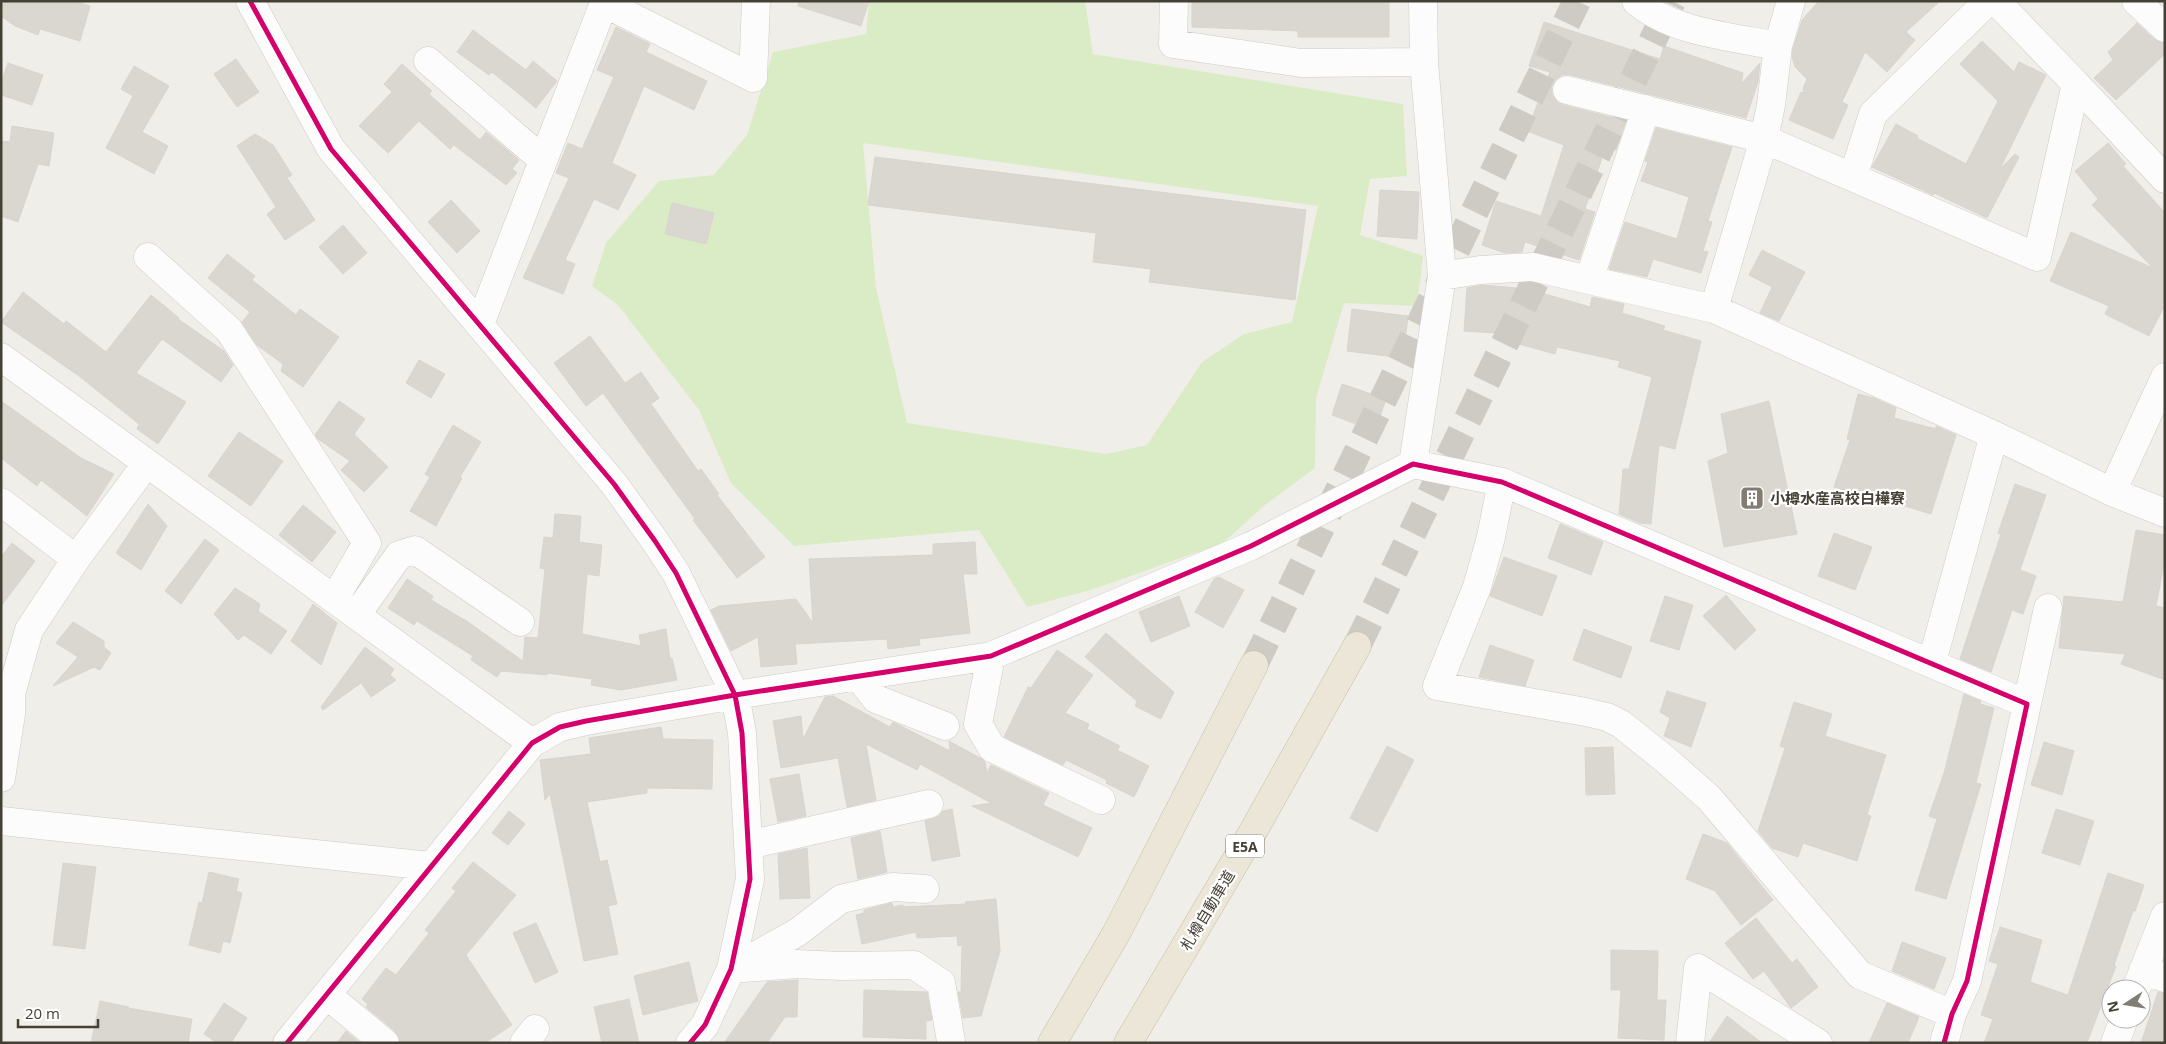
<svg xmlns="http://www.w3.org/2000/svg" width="2166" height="1044" font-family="'Open Sans','Noto Sans JP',sans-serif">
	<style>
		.green { fill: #daecc6; fill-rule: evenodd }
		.building { fill: #d9d7d0; stroke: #d8d5ce }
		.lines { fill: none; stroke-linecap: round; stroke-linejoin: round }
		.highway-tunnel { stroke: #cecbc4; stroke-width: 28; stroke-dasharray: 28 14; stroke-linecap: butt }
		.minor-casing { stroke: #cecbc5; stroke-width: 29 }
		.highway-casing { stroke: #c9bea2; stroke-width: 29 }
		.minor { stroke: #fdfcfc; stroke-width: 28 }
		.highway { stroke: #ece6d8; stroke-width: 28 }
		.cycleway-casing { stroke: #fff; stroke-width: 8 }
		.cycleway { stroke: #d6006c; stroke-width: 5 }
		.labels { text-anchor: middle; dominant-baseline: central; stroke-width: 4.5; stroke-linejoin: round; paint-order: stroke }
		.shield { fill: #fff; stroke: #7d7971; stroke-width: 1 }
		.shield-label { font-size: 14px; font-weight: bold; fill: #454034 }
		.poi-label { font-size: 15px; font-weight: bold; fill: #454034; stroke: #fff; text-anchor: start }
		.street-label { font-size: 15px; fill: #454034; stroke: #fff }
	</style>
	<rect width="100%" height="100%" fill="#f0eee8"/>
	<path class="green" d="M 869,1 L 1085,1 L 1093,54 L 1403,104 L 1407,176 L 1370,179 L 1360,235 L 1423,256 L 1417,306 L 1344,303 L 1316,398 L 1315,468 L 1265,505 L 1223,543 L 1094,589 L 1027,607 L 979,530 L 794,546 L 731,483 L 699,410 L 618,305 L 592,286 L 606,243 L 659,181 L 714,175 L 747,135 L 773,52 L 866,34 ZM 863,143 L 1318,206 L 1292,322 L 1244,334 L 1202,362 L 1147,445 L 1106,454 L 907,423 L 876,288 Z"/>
	<path class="building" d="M 1,1 L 75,1 L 90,6 L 80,41 L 40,29 L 38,35 L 15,26 L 1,16 Z
		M 799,1 L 869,1 L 861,26 L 798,6 Z
		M 1192,1 L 1389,1 L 1389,37 L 1298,37 L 1298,31 L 1192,27 Z
		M 1819,1 L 1940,1 L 1906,32 L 1915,40 L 1887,72 L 1865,52 L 1842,102 L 1848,105 L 1833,139 L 1789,120 L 1801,92 L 1804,93 L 1803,89 L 1807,79 L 1795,67 L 1792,57 L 1793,49 L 1802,20 Z
		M 1544,22 L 1660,59 L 1664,46 L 1743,73 L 1741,84 L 1760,63 L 1758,82 L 1746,118 L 1571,75 L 1562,75 L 1555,80 L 1552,86 L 1552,94 L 1557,102 L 1563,105 L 1626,121 L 1616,150 L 1606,146 L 1585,209 L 1595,212 L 1579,260 L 1525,242 L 1522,252 L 1505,253 L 1482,245 L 1496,201 L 1541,216 L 1564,145 L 1527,131 L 1550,72 L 1529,66 Z
		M 2137,23 L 2154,39 L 2165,43 L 2165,54 L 2116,100 L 2094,78 L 2113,60 L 2108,52 Z
		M 616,27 L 650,44 L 646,52 L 707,81 L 694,110 L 644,86 L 612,163 L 636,175 L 618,210 L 594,199 L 565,260 L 575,264 L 563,294 L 523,278 L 569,178 L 556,173 L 568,143 L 582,149 L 614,77 L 597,70 Z
		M 473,30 L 526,70 L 533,61 L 557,81 L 536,108 L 492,72 L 489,75 L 457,52 Z
		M 1982,41 L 2014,72 L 2019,62 L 2046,75 L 2000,169 L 2015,154 L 2019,157 L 1987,218 L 1934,193 L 1933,195 L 1872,167 L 1896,124 L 1918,136 L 1917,138 L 1966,164 L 1998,101 L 1960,64 Z
		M 236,59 L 259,92 L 237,107 L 214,74 Z
		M 8,63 L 43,75 L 32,105 L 1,95 L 1,83 Z
		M 402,64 L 432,91 L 429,94 L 480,140 L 486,132 L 519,160 L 512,169 L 517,173 L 506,185 L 454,145 L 450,149 L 419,121 L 388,153 L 359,126 L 392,92 L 384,84 Z
		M 134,66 L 169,86 L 142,132 L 168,146 L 154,174 L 106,148 L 133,96 L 121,89 Z
		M 12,126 L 54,133 L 49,166 L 38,164 L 18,222 L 1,216 L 1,141 L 10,142 Z
		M 1656,128 L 1732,147 L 1708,221 L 1712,222 L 1703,251 L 1708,252 L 1701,273 L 1653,259 L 1647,277 L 1609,269 L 1625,222 L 1677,239 L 1689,197 L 1641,181 L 1648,162 L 1645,161 Z
		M 255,134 L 273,145 L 292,175 L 287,178 L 315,220 L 285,240 L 267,214 L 276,207 L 237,146 Z
		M 2108,143 L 2126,164 L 2123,166 L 2165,213 L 2165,305 L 2149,336 L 2105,314 L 2109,306 L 2050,281 L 2071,232 L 2153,268 L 2092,205 L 2098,199 L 2075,171 Z
		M 875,157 L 1306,210 L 1295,300 L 1149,282 L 1151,269 L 1093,262 L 1096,233 L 868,205 Z
		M 1380,190 L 1419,192 L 1417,239 L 1377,236 Z
		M 451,200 L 480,231 L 457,253 L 428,222 Z
		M 672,203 L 714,213 L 706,244 L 665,234 Z
		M 343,225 L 367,253 L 343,274 L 319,247 Z
		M 1762,250 L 1805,272 L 1779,321 L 1760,313 L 1772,287 L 1749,275 Z
		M 227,254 L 255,276 L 252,280 L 296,315 L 300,309 L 339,337 L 303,387 L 281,371 L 283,364 L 257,345 L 242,322 L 250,312 L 208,278 Z
		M 1483,285 L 1528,289 L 1590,307 L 1592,297 L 1624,304 L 1622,313 L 1665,326 L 1663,330 L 1701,341 L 1675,449 L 1659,445 L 1651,524 L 1640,523 L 1619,514 L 1623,469 L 1629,469 L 1652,377 L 1618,367 L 1620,361 L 1557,347 L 1555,354 L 1508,341 L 1510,334 L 1464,331 L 1467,288 Z
		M 23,292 L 64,324 L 66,321 L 106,352 L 151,295 L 179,318 L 178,319 L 224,351 L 233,365 L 221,382 L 162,339 L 136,373 L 186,402 L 158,444 L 137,429 L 139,424 L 79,376 L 1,322 Z
		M 1352,309 L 1408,316 L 1403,358 L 1347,351 Z
		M 590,336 L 625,383 L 641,372 L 659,398 L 651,404 L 698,471 L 701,469 L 719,494 L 717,495 L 765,557 L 737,578 L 693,520 L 695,519 L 603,393 L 586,406 L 554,363 Z
		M 419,360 L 445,374 L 431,398 L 406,383 Z
		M 1342,384 L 1386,399 L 1375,431 L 1332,415 Z
		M 1858,394 L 1874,398 L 1896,408 L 1894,418 L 1936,429 L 1936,426 L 1956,435 L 1931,514 L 1885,500 L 1884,503 L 1834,487 L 1850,440 L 1847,439 Z
		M 1,401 L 81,458 L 114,474 L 87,516 L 41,480 L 37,486 L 1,458 Z
		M 339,401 L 365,419 L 354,434 L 388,467 L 364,492 L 341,470 L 350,461 L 318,439 L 315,435 Z
		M 1769,401 L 1797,534 L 1724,547 L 1708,461 L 1728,453 L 1721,414 Z
		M 453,425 L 481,442 L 460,477 L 462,478 L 436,526 L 410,511 L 430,477 L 425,474 Z
		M 239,432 L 283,461 L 251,506 L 208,476 Z
		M 2015,484 L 2046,495 L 2020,570 L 2036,576 L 2023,614 L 2012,610 L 1991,672 L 1960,659 L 2001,534 L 1998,533 Z
		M 148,504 L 167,526 L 141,570 L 116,553 Z
		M 303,505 L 336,532 L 312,562 L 279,535 Z
		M 555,514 L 581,516 L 579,542 L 602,545 L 599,576 L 587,574 L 582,634 L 641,646 L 639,635 L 666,629 L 670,659 L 672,658 L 677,680 L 621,690 L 591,685 L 592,679 L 547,673 L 547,675 L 501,671 L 497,677 L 471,660 L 473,656 L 417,621 L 414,625 L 388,608 L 407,579 L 433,596 L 431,600 L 468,622 L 523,661 L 525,637 L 538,638 L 545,569 L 540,568 L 544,537 L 553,538 Z
		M 1560,524 L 1603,542 L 1591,575 L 1548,558 Z
		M 2136,530 L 2165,535 L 2165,558 L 2156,606 L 2165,608 L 2165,680 L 2121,664 L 2125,654 L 2059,648 L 2064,596 L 2123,602 Z
		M 1834,533 L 1872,547 L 1855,590 L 1818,576 Z
		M 205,539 L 219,550 L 181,604 L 165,591 Z
		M 975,542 L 977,574 L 963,574 L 970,633 L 919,639 L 920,645 L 888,649 L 887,639 L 795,644 L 797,664 L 761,667 L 758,637 L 731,651 L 711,610 L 719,606 L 796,599 L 813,623 L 809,559 L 933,555 L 933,544 Z
		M 12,543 L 35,561 L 1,606 L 1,557 Z
		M 1504,557 L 1557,576 L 1542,616 L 1490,596 Z
		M 1219,577 L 1244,590 L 1223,628 L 1195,612 L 1214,579 Z
		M 235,588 L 260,604 L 258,611 L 287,631 L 271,654 L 244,635 L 238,640 L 214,614 Z
		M 1726,595 L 1756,630 L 1735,650 L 1703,616 Z
		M 1179,596 L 1190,626 L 1151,642 L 1139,612 Z
		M 1665,596 L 1693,605 L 1679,650 L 1650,641 Z
		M 313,604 L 337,623 L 321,665 L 291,641 Z
		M 73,622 L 104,641 L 104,647 L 111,653 L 100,670 L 94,667 L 53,686 L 78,657 L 56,643 Z
		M 1584,629 L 1632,647 L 1621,678 L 1573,660 Z
		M 1106,633 L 1174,692 L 1161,719 L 1135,706 L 1137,701 L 1085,657 Z
		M 1490,645 L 1534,660 L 1525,686 L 1479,677 Z
		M 365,647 L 394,669 L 390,675 L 396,680 L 371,697 L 361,683 L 323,710 L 321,707 Z
		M 1057,650 L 1093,675 L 1065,713 L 1089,724 L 1087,729 L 1120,746 L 1117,750 L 1149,766 L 1134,797 L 1106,783 L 1107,780 L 1066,760 L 1063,765 L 1004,737 L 1028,687 L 1031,688 Z
		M 1667,691 L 1706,703 L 1691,747 L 1664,736 L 1670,718 L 1660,712 Z
		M 1964,694 L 1981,701 L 1980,704 L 1994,708 L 1976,783 L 1981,784 L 1946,899 L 1915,890 L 1937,819 L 1929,816 L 1944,773 Z
		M 833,696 L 890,727 L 893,722 L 897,724 L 950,751 L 949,741 L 982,759 L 985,762 L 987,773 L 991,765 L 1049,793 L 1043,805 L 1092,828 L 1078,857 L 972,806 L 991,803 L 920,764 L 917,770 L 866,744 L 876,800 L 847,807 L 838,758 L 781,768 L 773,721 L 801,716 L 803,739 L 825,697 Z
		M 1794,702 L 1832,714 L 1825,736 L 1886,755 L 1867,815 L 1871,816 L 1857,861 L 1803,843 L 1798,857 L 1772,848 L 1758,831 L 1785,748 L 1780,746 Z
		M 661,727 L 663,739 L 713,740 L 712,789 L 647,788 L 647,793 L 587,802 L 600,862 L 607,860 L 617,904 L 608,906 L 618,954 L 584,961 L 550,794 L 545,800 L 540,760 L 591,754 L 589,738 Z
		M 2044,742 L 2074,751 L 2062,795 L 2031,785 Z
		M 1387,746 L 1414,760 L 1377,832 L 1350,818 Z
		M 1613,747 L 1615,794 L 1586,795 L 1585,748 Z
		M 799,774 L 806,816 L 778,822 L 770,779 Z
		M 952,809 L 960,856 L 932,861 L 925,821 L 939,816 L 943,811 Z
		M 2056,809 L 2094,821 L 2080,865 L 2042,853 Z
		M 509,811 L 525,824 L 508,845 L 492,833 Z
		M 880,831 L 887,872 L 858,879 L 851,838 Z
		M 1703,834 L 1727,843 L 1773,900 L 1741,925 L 1715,891 L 1686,879 Z
		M 807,848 L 810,898 L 780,899 L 778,854 Z
		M 473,862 L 516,895 L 466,955 L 512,1025 L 485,1043 L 400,1043 L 395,1031 L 366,1007 L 368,1004 L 362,999 L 386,968 L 396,975 L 429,933 L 425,930 L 456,891 L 452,888 Z
		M 63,863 L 96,867 L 85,949 L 53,945 Z
		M 209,872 L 239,879 L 236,891 L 242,893 L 230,943 L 223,941 L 220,953 L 189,945 L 199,902 L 202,903 Z
		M 2108,873 L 2144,885 L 2135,911 L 2133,911 L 2114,965 L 2116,966 L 2087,1043 L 1984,1043 L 1993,1019 L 1981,1015 L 1998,964 L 1989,961 L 2000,927 L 2042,940 L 2030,982 L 2068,995 Z
		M 996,899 L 1000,951 L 981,1016 L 963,1018 L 958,992 L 961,992 L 962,945 L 958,946 L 957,936 L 917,938 L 916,932 L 862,944 L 856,915 L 864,913 L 864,910 L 892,903 L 893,907 L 903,905 L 903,907 L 966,904 L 965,902 Z
		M 1756,918 L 1792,963 L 1797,959 L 1818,987 L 1791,1008 L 1764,971 L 1753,979 L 1725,943 Z
		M 536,923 L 558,972 L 535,983 L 513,933 Z
		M 1902,942 L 1946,958 L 1934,989 L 1892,971 Z
		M 1611,950 L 1658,951 L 1657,1000 L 1666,1000 L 1664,1040 L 1618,1038 L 1621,990 L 1611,990 Z
		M 689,962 L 698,1001 L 643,1015 L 634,976 Z
		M 798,980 L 797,1017 L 785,1017 L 767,1043 L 724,1043 L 767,982 Z
		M 864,990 L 927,992 L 932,1020 L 926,1021 L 926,1039 L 863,1037 Z
		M 2158,992 L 2165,993 L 2165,1043 L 2141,1043 Z
		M 629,999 L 639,1043 L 602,1043 L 594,1007 Z
		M 100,1001 L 129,1007 L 128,1008 L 192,1019 L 188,1043 L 91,1043 Z
		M 224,1003 L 247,1018 L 231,1043 L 217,1043 L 204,1034 Z
		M 1887,1003 L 1919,1017 L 1908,1043 L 1869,1043 Z
		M 1727,1016 L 1762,1043 L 1709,1043 Z
		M 346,1031 L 360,1043 L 337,1043 Z"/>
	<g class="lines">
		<path class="highway-tunnel" d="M 1357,646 L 1672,1
			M 1254,665 L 1577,1"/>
		<g class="minor-casing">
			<path id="minor" d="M 250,1 L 331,149 L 614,484 L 655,541 L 676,573 L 735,695 L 742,733 L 750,879 L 731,969 L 705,1025 L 690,1043
				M 1174,1 L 1173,44 L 1301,63 L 1424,62
				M 1636,1 C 1671,32 1732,37 1778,46
				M 2136,1 L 2165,28
				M 428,61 L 543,160
				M 2076,84 L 2165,179
				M 1567,90 L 1764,139 L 2037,257 L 2076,84 L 1996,1
				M 1853,177 L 1873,114 L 1988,1
				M 148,257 L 229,330 L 367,543 L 335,598
				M 1442,276 L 1480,270 L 1533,267 L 1714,309 L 1994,435 L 2112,492 L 2165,513
				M 1589,280 L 1646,109
				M 1714,309 L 1764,139 L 1771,105 L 1778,46 L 1791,1
				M 480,324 L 604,3 L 753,78 L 756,1
				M 1,357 L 532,743
				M 1413,464 L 1442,276 L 1424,62 L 1423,1
				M 1502,482 L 1491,537 L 1477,587 L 1437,686 L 1586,712 L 1607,717 L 1621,724 L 1666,760 L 1709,798 L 1860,975 L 1952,1014
				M 2112,492 L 2165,377
				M 1,502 L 76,559
				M 357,614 L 399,555 L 415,550 L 520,622
				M 991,656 L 978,724 L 992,748 L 1101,800
				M 1932,662 L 1994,435
				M 858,676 L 876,699 L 945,726
				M 2027,704 L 2048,608
				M 1,778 L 11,714 L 11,694 L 29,630 L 76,559 L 147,463
				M 1,821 L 430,866
				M 748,845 L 929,804
				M 739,965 L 798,932 L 841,899 L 893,887 L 925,889
				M 731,969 L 796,964 L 841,966 L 914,965 L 941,983 L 951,1041
				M 2143,970 L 2165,978
				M 2136,989 L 2165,916
				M 327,995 L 385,1043
				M 287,1043 L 532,743 L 560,727 L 586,721 L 735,695 L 991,656 L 1251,546 L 1413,464 L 1502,482 L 2027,704 L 1967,981 L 1952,1014 L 1944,1043
				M 524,1043 L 535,1029
				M 1690,1043 L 1698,968 L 1818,1043
				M 2115,1043 L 2124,1019"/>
		</g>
		<g class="highway-casing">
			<path id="highway" d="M 1052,1043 L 1117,932 L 1254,665
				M 1128,1043 L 1251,835 L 1357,646"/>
		</g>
		<use href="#minor" class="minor"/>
		<use href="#highway" class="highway"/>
		<g class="cycleway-casing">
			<path id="cycleway" d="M 250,1 L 331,149 L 614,484 L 655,541 L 676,573 L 735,695 L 742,733 L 750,879 L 731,969 L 705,1025 L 690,1043
				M 287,1043 L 532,743 L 560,727 L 586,721 L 735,695 L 991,656 L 1251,546 L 1413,464 L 1502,482 L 2027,704 L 1967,981 L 1952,1014 L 1944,1043"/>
		</g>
		<use href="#cycleway" class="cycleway"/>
	</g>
	<defs>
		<g id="building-square" transform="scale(1.25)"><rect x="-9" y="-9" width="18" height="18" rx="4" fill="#817d73" stroke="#fff"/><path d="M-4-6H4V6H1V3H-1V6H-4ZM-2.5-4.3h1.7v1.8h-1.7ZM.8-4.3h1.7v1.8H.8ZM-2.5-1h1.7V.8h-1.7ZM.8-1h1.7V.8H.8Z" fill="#fff"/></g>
	</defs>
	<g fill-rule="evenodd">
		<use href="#building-square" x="1752" y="498"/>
	</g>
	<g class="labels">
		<rect class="shield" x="1226" y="834.5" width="38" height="23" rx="4"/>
		<g class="shield-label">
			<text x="1245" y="846">E5A</text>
		</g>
		<g class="poi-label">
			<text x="1770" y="498">小樽水産高校白樺寮</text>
		</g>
		<g class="street-label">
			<text transform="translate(1207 910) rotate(-59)">札樽自動車道</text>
		</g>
	</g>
	<rect width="2166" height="1044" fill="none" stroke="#454034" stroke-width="5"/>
	<g transform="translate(2126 1004) rotate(258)"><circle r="24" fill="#ffffff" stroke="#b5b3ae"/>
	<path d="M0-4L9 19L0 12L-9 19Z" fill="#817d73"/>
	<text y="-8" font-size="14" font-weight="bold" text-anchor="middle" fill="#454034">N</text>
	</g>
	<path d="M18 1019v8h80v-8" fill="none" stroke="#454034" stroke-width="2.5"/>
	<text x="25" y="1019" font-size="15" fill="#454034" stroke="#ffffff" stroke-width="4" paint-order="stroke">20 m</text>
</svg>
